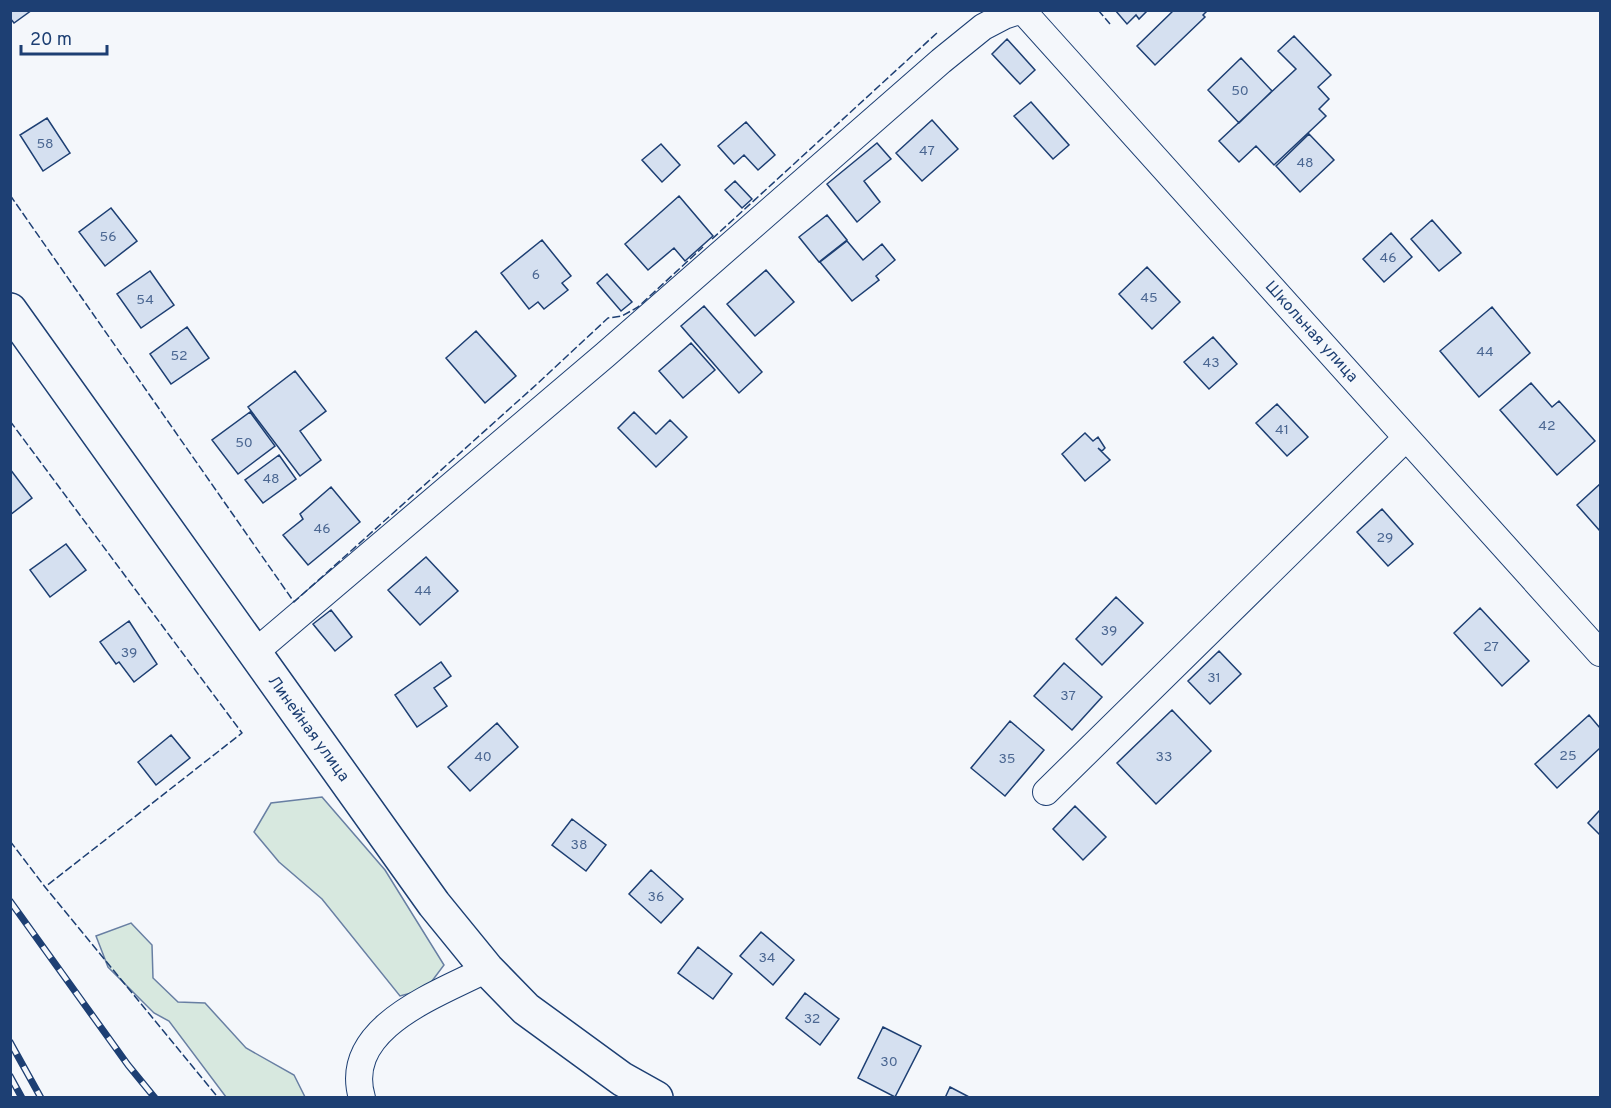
<svg xmlns="http://www.w3.org/2000/svg" width="1611" height="1108" font-family="Overpass,sans-serif">
	<style>
		.green { fill: #d7e8df; stroke: #687fa3; stroke-width: 1.5 }
		.building { fill: #d5e0f0; stroke: #1d3f73; stroke-width: 1.5 }
		.lines { fill: none; stroke-linecap: round; stroke-linejoin: round }
		.street-casing { stroke: #1d3f73; stroke-width: 28 }
		.secondary-casing { stroke: #1d3f73; stroke-width: 36 }
		.street { stroke: #f4f7fb; stroke-width: 26 }
		.secondary { stroke: #f4f7fb; stroke-width: 33 }
		.rail-casing { stroke: #1d3f73; stroke-width: 7 }
		.rail { stroke: #f4f7fb; stroke-width: 4.5; stroke-dasharray: 14; stroke-linecap: butt }
		.fence { stroke: #1d3f73; stroke-width: 1.5; stroke-dasharray: 8 3; stroke-linecap: butt }
		.labels { text-anchor: middle; dominant-baseline: central; stroke-width: 4.5; stroke-linejoin: round; paint-order: stroke }
		.number-label { font-size: 14px; fill: #4b6792 }
		.street-label { font-size: 16px; fill: #1d3f73; stroke: #f4f7fb }
	</style>
	<rect width="100%" height="100%" fill="#f4f7fb"/>
	<path class="green" d="M 322,797 L 385,870 L 444,965 L 426,989 L 400,996 L 322,899 L 279,862 L 254,832 L 271,803 Z
		M 131,923 L 152,945 L 153,978 L 178,1002 L 205,1003 L 246,1048 L 294,1075 L 305,1097 L 226,1097 L 169,1021 L 154,1013 L 108,967 L 96,936 Z"/>
	<path class="building" d="M 10,10 L 32,10 L 14,23 L 10,18 Z
		M 1115,10 L 1148,10 L 1139,19 L 1136,15 L 1127,24 Z
		M 1174,10 L 1208,10 L 1203,15 L 1205,17 L 1155,65 L 1137,46 Z
		M 1294,36 L 1331,75 L 1318,87 L 1329,99 L 1319,109 L 1326,116 L 1274,165 L 1256,146 L 1239,162 L 1219,141 L 1296,69 L 1278,51 Z
		M 1007,39 L 1035,70 L 1020,84 L 992,54 Z
		M 1241,58 L 1272,91 L 1239,123 L 1208,90 Z
		M 1031,102 L 1069,145 L 1053,159 L 1014,116 Z
		M 47,118 L 70,153 L 43,171 L 20,135 Z
		M 932,120 L 958,149 L 922,181 L 896,153 Z
		M 746,122 L 775,155 L 758,170 L 744,155 L 734,164 L 718,146 Z
		M 1309,134 L 1334,160 L 1300,192 L 1276,166 Z
		M 877,143 L 891,159 L 864,181 L 880,202 L 857,222 L 827,184 Z
		M 661,144 L 680,165 L 662,182 L 642,160 Z
		M 735,181 L 752,199 L 742,208 L 725,190 Z
		M 679,196 L 713,236 L 685,261 L 674,248 L 648,270 L 625,244 Z
		M 111,208 L 137,241 L 105,266 L 79,232 Z
		M 827,215 L 847,240 L 819,262 L 799,237 Z
		M 1432,220 L 1461,253 L 1439,271 L 1411,239 Z
		M 1391,233 L 1412,257 L 1384,282 L 1363,259 Z
		M 542,240 L 571,276 L 562,283 L 568,290 L 544,309 L 538,302 L 529,309 L 501,273 Z
		M 847,241 L 863,260 L 882,244 L 895,260 L 876,276 L 879,280 L 852,301 L 820,262 Z
		M 1147,267 L 1180,302 L 1152,329 L 1119,294 Z
		M 766,270 L 794,302 L 755,336 L 727,304 Z
		M 150,271 L 174,305 L 141,328 L 117,294 Z
		M 607,274 L 632,302 L 621,311 L 597,283 Z
		M 704,306 L 762,372 L 739,393 L 681,326 Z
		M 1492,307 L 1530,353 L 1479,397 L 1440,351 Z
		M 187,327 L 209,358 L 171,384 L 150,354 Z
		M 476,331 L 516,376 L 485,403 L 446,358 Z
		M 1213,337 L 1237,364 L 1209,389 L 1184,362 Z
		M 691,343 L 715,370 L 683,398 L 659,371 Z
		M 295,371 L 326,411 L 300,431 L 321,460 L 300,476 L 248,407 Z
		M 1531,383 L 1552,407 L 1559,401 L 1595,441 L 1557,475 L 1500,410 Z
		M 1277,404 L 1308,437 L 1287,456 L 1256,423 Z
		M 250,412 L 275,446 L 238,474 L 212,440 Z
		M 634,412 L 656,434 L 670,420 L 687,437 L 656,467 L 618,428 Z
		M 1085,433 L 1093,441 L 1098,437 L 1105,448 L 1102,451 L 1098,448 L 1110,460 L 1085,481 L 1062,454 Z
		M 279,455 L 296,479 L 263,503 L 245,480 Z
		M 10,469 L 32,498 L 10,515 Z
		M 1600,484 L 1600,531 L 1577,505 Z
		M 331,487 L 360,522 L 308,565 L 283,535 L 303,519 L 300,514 Z
		M 1382,509 L 1413,544 L 1388,566 L 1357,532 Z
		M 66,544 L 86,570 L 50,597 L 30,570 Z
		M 426,557 L 458,591 L 420,625 L 388,590 Z
		M 1116,597 L 1143,623 L 1102,665 L 1076,639 Z
		M 1480,608 L 1529,661 L 1502,686 L 1454,633 Z
		M 331,610 L 352,637 L 335,651 L 313,624 Z
		M 129,621 L 157,664 L 134,682 L 119,662 L 116,664 L 100,642 Z
		M 1219,651 L 1241,674 L 1210,704 L 1188,681 Z
		M 441,662 L 451,676 L 434,688 L 447,706 L 417,727 L 395,695 Z
		M 1064,663 L 1102,697 L 1072,730 L 1034,696 Z
		M 1172,710 L 1211,751 L 1156,804 L 1117,763 Z
		M 1589,715 L 1600,728 L 1600,748 L 1557,788 L 1535,764 Z
		M 1010,721 L 1044,750 L 1005,796 L 971,768 Z
		M 497,723 L 518,747 L 470,791 L 448,767 Z
		M 171,735 L 190,758 L 156,785 L 138,762 Z
		M 1075,806 L 1106,837 L 1083,860 L 1053,829 Z
		M 1600,810 L 1600,835 L 1588,823 Z
		M 572,819 L 606,845 L 586,871 L 552,845 Z
		M 651,870 L 683,899 L 661,923 L 629,894 Z
		M 761,932 L 794,960 L 773,985 L 740,956 Z
		M 698,947 L 732,974 L 713,999 L 678,973 Z
		M 805,993 L 839,1019 L 820,1045 L 786,1018 Z
		M 883,1027 L 921,1046 L 895,1097 L 858,1078 Z
		M 950,1087 L 971,1098 L 945,1098 Z"/>
	<g class="lines">
		<g class="street-casing">
			<path id="street" d="M 1022,10 L 1600,653
				M 254,653 L 605,355 L 941,61 L 983,27 L 1004,16 L 1022,10
				M 1046,792 L 1406,438
				M 362,1098 C 341,1027 439,994 487,969"/>
		</g>
		<g class="secondary-casing">
			<path id="secondary" d="M 10,310 L 434,904 L 487,969 L 526,1009 L 622,1079 L 656,1098"/>
		</g>
		<use href="#street" class="street"/>
		<use href="#secondary" class="secondary"/>
		<g class="rail-casing">
			<path id="rail" d="M 10,901 L 128,1065 L 155,1098
				M 10,1042 L 41,1098
				M 10,1076 L 22,1098"/>
		</g>
		<use href="#rail" class="rail"/>
		<path class="fence" d="M 1098,10 L 1110,24
			M 10,195 L 294,602 L 537,384 L 608,318 L 622,316 L 638,307 L 703,247
			M 712,239 L 938,32
			M 10,421 L 242,733 L 45,887
			M 10,841 L 45,887 L 216,1095 L 213,1098"/>
	</g>
	<g class="labels">
		<g class="number-label">
			<text x="1240" y="91">50</text>
			<text x="45" y="144">58</text>
			<text x="927" y="151">47</text>
			<text x="1305" y="163">48</text>
			<text x="108" y="237">56</text>
			<text x="1388" y="258">46</text>
			<text x="536" y="275">6</text>
			<text x="1149" y="298">45</text>
			<text x="145" y="300">54</text>
			<text x="1485" y="352">44</text>
			<text x="179" y="356">52</text>
			<text x="1211" y="363">43</text>
			<text x="1547" y="426">42</text>
			<text x="1282" y="430">41</text>
			<text x="244" y="443">50</text>
			<text x="271" y="479">48</text>
			<text x="322" y="529">46</text>
			<text x="1385" y="538">29</text>
			<text x="423" y="591">44</text>
			<text x="1109" y="631">39</text>
			<text x="1491" y="647">27</text>
			<text x="129" y="653">39</text>
			<text x="1214" y="678">31</text>
			<text x="1068" y="696">37</text>
			<text x="1568" y="756">25</text>
			<text x="483" y="757">40</text>
			<text x="1164" y="757">33</text>
			<text x="1007" y="759">35</text>
			<text x="579" y="845">38</text>
			<text x="656" y="897">36</text>
			<text x="767" y="958">34</text>
			<text x="812" y="1019">32</text>
			<text x="889" y="1062">30</text>
		</g>
		<g class="street-label">
			<text transform="translate(1311 332) rotate(48)">Школьная улица</text>
			<text transform="translate(308 729) rotate(54)">Линейная улица</text>
		</g>
	</g>
	<rect width="1611" height="1108" fill="none" stroke="#1d3f73" stroke-width="24"/>
	<path d="M21 45v9h86v-9" fill="none" stroke="#1d3f73" stroke-width="3"/>
	<text x="30" y="45" font-size="18" fill="#1d3f73" stroke="#f4f7fb" stroke-width="4.5" paint-order="stroke">20 m</text>
</svg>
